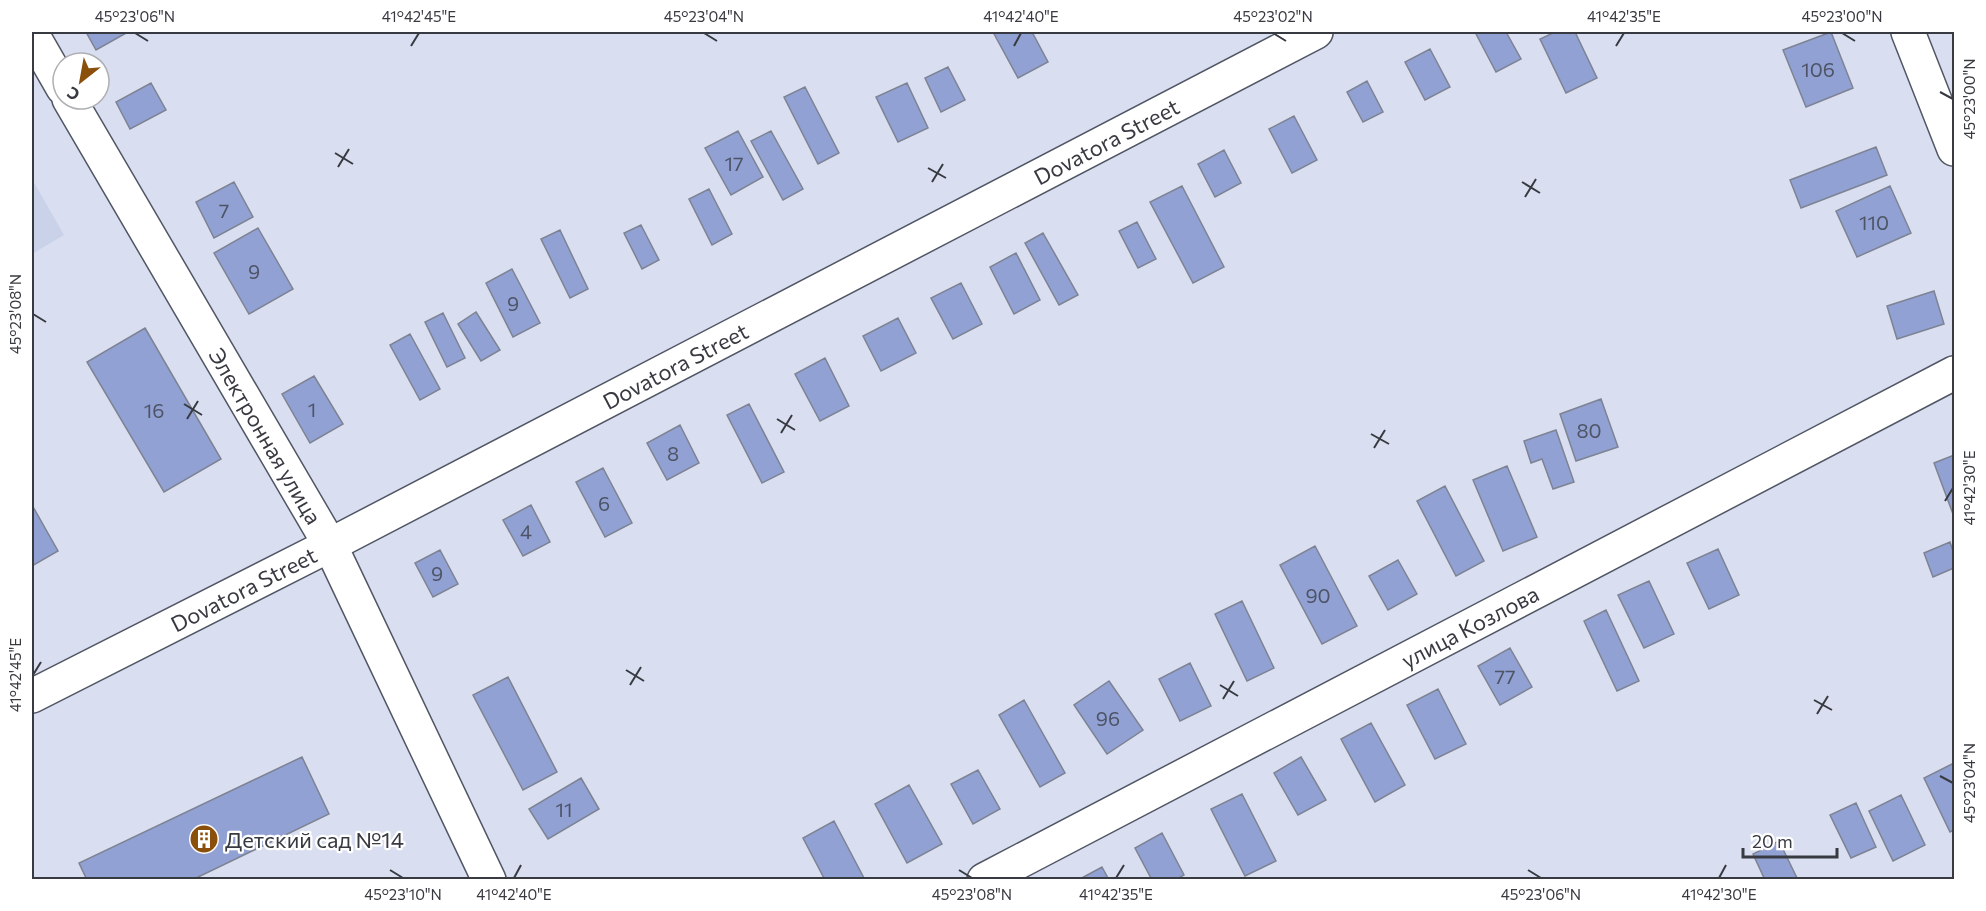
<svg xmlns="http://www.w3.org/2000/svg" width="1986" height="911" font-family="Commissioner,sans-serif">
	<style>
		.built { fill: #c9d2e9 }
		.building { fill: #91a1d4; stroke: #7d8392; stroke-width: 1.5 }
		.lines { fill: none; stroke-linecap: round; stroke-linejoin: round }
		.street-casing { stroke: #515664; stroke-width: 36 }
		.secondary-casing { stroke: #515664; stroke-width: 36 }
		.street { stroke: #fff; stroke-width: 33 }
		.secondary { stroke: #fff; stroke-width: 33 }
		.ticks { fill: none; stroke: #383a41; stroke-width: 2 }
		.labels { text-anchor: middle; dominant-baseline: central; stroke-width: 4.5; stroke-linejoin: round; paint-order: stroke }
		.number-label { font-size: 20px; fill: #4e5466 }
		.street-label { font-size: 22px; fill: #383a41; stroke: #fff }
		.poi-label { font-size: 22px; fill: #383a41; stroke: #fff; text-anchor: start }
		.neatline { fill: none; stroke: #383a41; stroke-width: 2 }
		.ticks-label { font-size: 15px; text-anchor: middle; fill: #383a41 }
	</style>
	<rect width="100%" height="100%" fill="#d9dff0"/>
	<path class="built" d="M 32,179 L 64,235 L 32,254 Z"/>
	<path class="building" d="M 86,32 L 128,32 L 96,50 Z
		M 993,32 L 1032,32 L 1048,62 L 1018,78 Z
		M 1475,32 L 1506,32 L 1521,59 L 1496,72 Z
		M 1555,32 L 1575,32 L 1597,78 L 1566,93 L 1540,39 Z
		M 1831,32 L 1853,88 L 1806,107 L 1783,50 Z
		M 1430,49 L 1450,87 L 1425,100 L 1405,62 Z
		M 948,67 L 965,100 L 941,112 L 925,78 Z
		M 1367,81 L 1383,112 L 1363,122 L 1347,92 Z
		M 151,83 L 166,110 L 130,129 L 116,102 Z
		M 907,83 L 928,128 L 898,142 L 876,97 Z
		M 805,87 L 839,153 L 818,164 L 784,97 Z
		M 1294,116 L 1317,160 L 1292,173 L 1269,129 Z
		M 738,131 L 763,177 L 731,195 L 705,148 Z
		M 771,131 L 803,189 L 783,200 L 751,141 Z
		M 1876,147 L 1887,175 L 1801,208 L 1790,180 Z
		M 1224,150 L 1241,183 L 1215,197 L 1198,164 Z
		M 234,182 L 253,217 L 214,238 L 196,202 Z
		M 1182,186 L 1224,267 L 1193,283 L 1150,202 Z
		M 1890,186 L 1911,233 L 1857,257 L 1836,211 Z
		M 709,189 L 732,234 L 712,245 L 689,199 Z
		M 1137,222 L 1156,259 L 1138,268 L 1119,231 Z
		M 641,225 L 659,260 L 642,269 L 624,233 Z
		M 258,228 L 293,289 L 249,314 L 214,253 Z
		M 560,230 L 588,289 L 570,298 L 541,239 Z
		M 1043,233 L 1078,295 L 1059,305 L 1025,243 Z
		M 1016,253 L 1040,300 L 1014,314 L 990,267 Z
		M 512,269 L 540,323 L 513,337 L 486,283 Z
		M 961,283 L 982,324 L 953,339 L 931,298 Z
		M 1934,291 L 1944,324 L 1897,339 L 1887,306 Z
		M 476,312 L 500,350 L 481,361 L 458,324 Z
		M 443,313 L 465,358 L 447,367 L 425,322 Z
		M 898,318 L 916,353 L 881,371 L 863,336 Z
		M 145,328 L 221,459 L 164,492 L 87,362 Z
		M 410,334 L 440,389 L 420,400 L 390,345 Z
		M 825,358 L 849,406 L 820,421 L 795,374 Z
		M 314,376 L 343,424 L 310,443 L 282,394 Z
		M 1601,399 L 1618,447 L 1576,461 L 1560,414 Z
		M 749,404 L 784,472 L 762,483 L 727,415 Z
		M 680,425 L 699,463 L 667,480 L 647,443 Z
		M 1556,430 L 1574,482 L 1553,489 L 1542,459 L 1531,463 L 1524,441 Z
		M 1954,455 L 1954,514 L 1953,514 L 1934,463 Z
		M 1507,466 L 1537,537 L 1503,551 L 1473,480 Z
		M 603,468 L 632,523 L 605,537 L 576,482 Z
		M 1445,486 L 1484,561 L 1456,576 L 1417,501 Z
		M 32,505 L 58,551 L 32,566 Z
		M 531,505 L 550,542 L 523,556 L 503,520 Z
		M 1950,542 L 1954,554 L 1954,568 L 1933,577 L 1924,553 Z
		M 1315,546 L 1357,626 L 1322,644 L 1280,565 Z
		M 1718,549 L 1739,595 L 1709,609 L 1687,563 Z
		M 440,550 L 458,584 L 433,597 L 415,563 Z
		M 1398,560 L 1417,594 L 1388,610 L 1369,576 Z
		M 1649,581 L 1674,634 L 1644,648 L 1618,595 Z
		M 1242,601 L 1274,668 L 1247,681 L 1215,614 Z
		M 1606,610 L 1639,681 L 1617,691 L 1584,621 Z
		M 1510,648 L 1532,687 L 1500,705 L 1478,666 Z
		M 1190,663 L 1211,706 L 1180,721 L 1159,679 Z
		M 508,677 L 557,772 L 523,790 L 473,695 Z
		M 1109,681 L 1143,730 L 1107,754 L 1074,705 Z
		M 1438,689 L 1466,744 L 1435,759 L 1407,705 Z
		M 1024,700 L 1065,773 L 1040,787 L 999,715 Z
		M 1371,723 L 1405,785 L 1375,802 L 1341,739 Z
		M 302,757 L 329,814 L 192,880 L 87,880 L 79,863 Z
		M 1301,757 L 1326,800 L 1298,815 L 1274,773 Z
		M 1954,763 L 1954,830 L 1950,832 L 1924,778 Z
		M 978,770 L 1000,809 L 973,824 L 951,784 Z
		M 581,778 L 599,809 L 548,839 L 529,809 Z
		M 909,785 L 942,844 L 907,863 L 875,804 Z
		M 1242,794 L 1276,861 L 1245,876 L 1211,809 Z
		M 1901,795 L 1925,845 L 1893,861 L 1869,811 Z
		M 1856,803 L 1876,847 L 1851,858 L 1830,815 Z
		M 834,821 L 865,880 L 825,880 L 803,838 Z
		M 1162,833 L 1184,875 L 1175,880 L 1152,880 L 1135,848 Z
		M 1779,841 L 1798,880 L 1765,880 L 1753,854 Z
		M 1102,867 L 1109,880 L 1078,880 Z"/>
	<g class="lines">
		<g class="street-casing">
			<g id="street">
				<path d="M 1908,32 L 1954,149"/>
				<path d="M 32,34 L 63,88"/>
				<path id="s1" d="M 69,99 L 330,545"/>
				<path id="s2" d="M 984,880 L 1954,373"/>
			</g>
		</g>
		<g class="secondary-casing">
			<g id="secondary">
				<path d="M 330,545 L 489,880"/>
				<path id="s3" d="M 32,696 L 330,545 L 1316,32"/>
			</g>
		</g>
		<use href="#street" class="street"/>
		<use href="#secondary" class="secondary"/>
	</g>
	<path class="ticks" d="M 135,33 L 148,41M 704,33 L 717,41M 1273,33 L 1286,41M 1842,33 L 1855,41M 411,46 L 419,33M 1014,46 L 1021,33M 1616,46 L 1624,33M 1940,92 L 1953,99M 335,153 L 353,164M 338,167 L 349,149M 928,168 L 946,178M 932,182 L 943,164M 1522,182 L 1540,193M 1525,197 L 1536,179M 33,314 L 46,322M 184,404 L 202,415M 187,419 L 198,401M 777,419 L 795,430M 781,433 L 792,415M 1371,434 L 1389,444M 1374,448 L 1385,430M 1945,501 L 1953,488M 626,670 L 644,681M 33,675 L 41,662M 630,685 L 641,667M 1220,685 L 1238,696M 1223,699 L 1234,681M 1814,700 L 1832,710M 1817,714 L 1828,696M 1940,776 L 1953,783M 390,870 L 403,878M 959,870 L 972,878M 1528,870 L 1541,878M 514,878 L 521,865M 1116,878 L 1124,865M 1719,878 L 1726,865"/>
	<defs>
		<g id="building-disc" transform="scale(1.5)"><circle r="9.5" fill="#8b4f0c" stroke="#fff"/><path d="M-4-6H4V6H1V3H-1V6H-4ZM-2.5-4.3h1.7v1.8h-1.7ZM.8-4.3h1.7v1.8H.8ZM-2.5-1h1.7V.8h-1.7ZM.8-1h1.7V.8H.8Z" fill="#fff"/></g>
	</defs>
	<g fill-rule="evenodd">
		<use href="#building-disc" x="204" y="839"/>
	</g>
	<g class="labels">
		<g class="number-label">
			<text x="1818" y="69">106</text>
			<text x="734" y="163">17</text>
			<text x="224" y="210">7</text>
			<text x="1874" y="222">110</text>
			<text x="254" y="271">9</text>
			<text x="513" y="303">9</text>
			<text x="312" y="409">1</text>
			<text x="154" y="410">16</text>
			<text x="1589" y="430">80</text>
			<text x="673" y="453">8</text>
			<text x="604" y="503">6</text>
			<text x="526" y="531">4</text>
			<text x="437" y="573">9</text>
			<text x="1318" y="595">90</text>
			<text x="1505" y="676">77</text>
			<text x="1108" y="718">96</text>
			<text x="564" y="809">11</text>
		</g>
		<g class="street-label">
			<text stroke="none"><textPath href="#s3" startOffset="1209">Dovatora Street</textPath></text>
			<text stroke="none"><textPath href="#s3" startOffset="723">Dovatora Street</textPath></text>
			<text stroke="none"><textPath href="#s1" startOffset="390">Электронная улица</textPath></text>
			<text stroke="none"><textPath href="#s3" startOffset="237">Dovatora Street</textPath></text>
			<text stroke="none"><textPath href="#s2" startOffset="548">улица Козлова</textPath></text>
		</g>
		<g class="poi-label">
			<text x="225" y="839">Детский сад №14</text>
		</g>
	</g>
	<rect width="1986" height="911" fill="none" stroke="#ffffff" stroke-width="66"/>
	<g transform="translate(81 81) rotate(211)"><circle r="28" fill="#ffffff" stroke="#afb0b3" stroke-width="1.5"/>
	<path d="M0-4.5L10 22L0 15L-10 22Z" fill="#8b4f0c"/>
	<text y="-9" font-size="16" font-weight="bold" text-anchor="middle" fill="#383a41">С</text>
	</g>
	<path d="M1743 848v9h94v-9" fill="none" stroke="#383a41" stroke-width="3"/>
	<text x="1752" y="848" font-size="18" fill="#383a41" stroke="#ffffff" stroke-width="4.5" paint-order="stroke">20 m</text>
	<rect x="33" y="33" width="1920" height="845" class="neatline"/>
	<g class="ticks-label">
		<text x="135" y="22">45°23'06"N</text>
		<text x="419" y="22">41°42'45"E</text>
		<text x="704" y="22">45°23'04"N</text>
		<text x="1021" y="22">41°42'40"E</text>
		<text x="1273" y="22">45°23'02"N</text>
		<text x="1624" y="22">41°42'35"E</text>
		<text x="1842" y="22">45°23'00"N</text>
		<text transform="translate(1970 99) rotate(-90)" y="5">45°23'00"N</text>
		<text transform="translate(16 314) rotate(-90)" y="5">45°23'08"N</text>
		<text transform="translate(1970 488) rotate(-90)" y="5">41°42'30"E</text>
		<text transform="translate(16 675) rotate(-90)" y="5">41°42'45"E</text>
		<text transform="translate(1970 783) rotate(-90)" y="5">45°23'04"N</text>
		<text x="403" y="900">45°23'10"N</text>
		<text x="514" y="900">41°42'40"E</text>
		<text x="972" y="900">45°23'08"N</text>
		<text x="1116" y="900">41°42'35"E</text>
		<text x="1541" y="900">45°23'06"N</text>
		<text x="1719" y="900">41°42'30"E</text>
	</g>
</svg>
